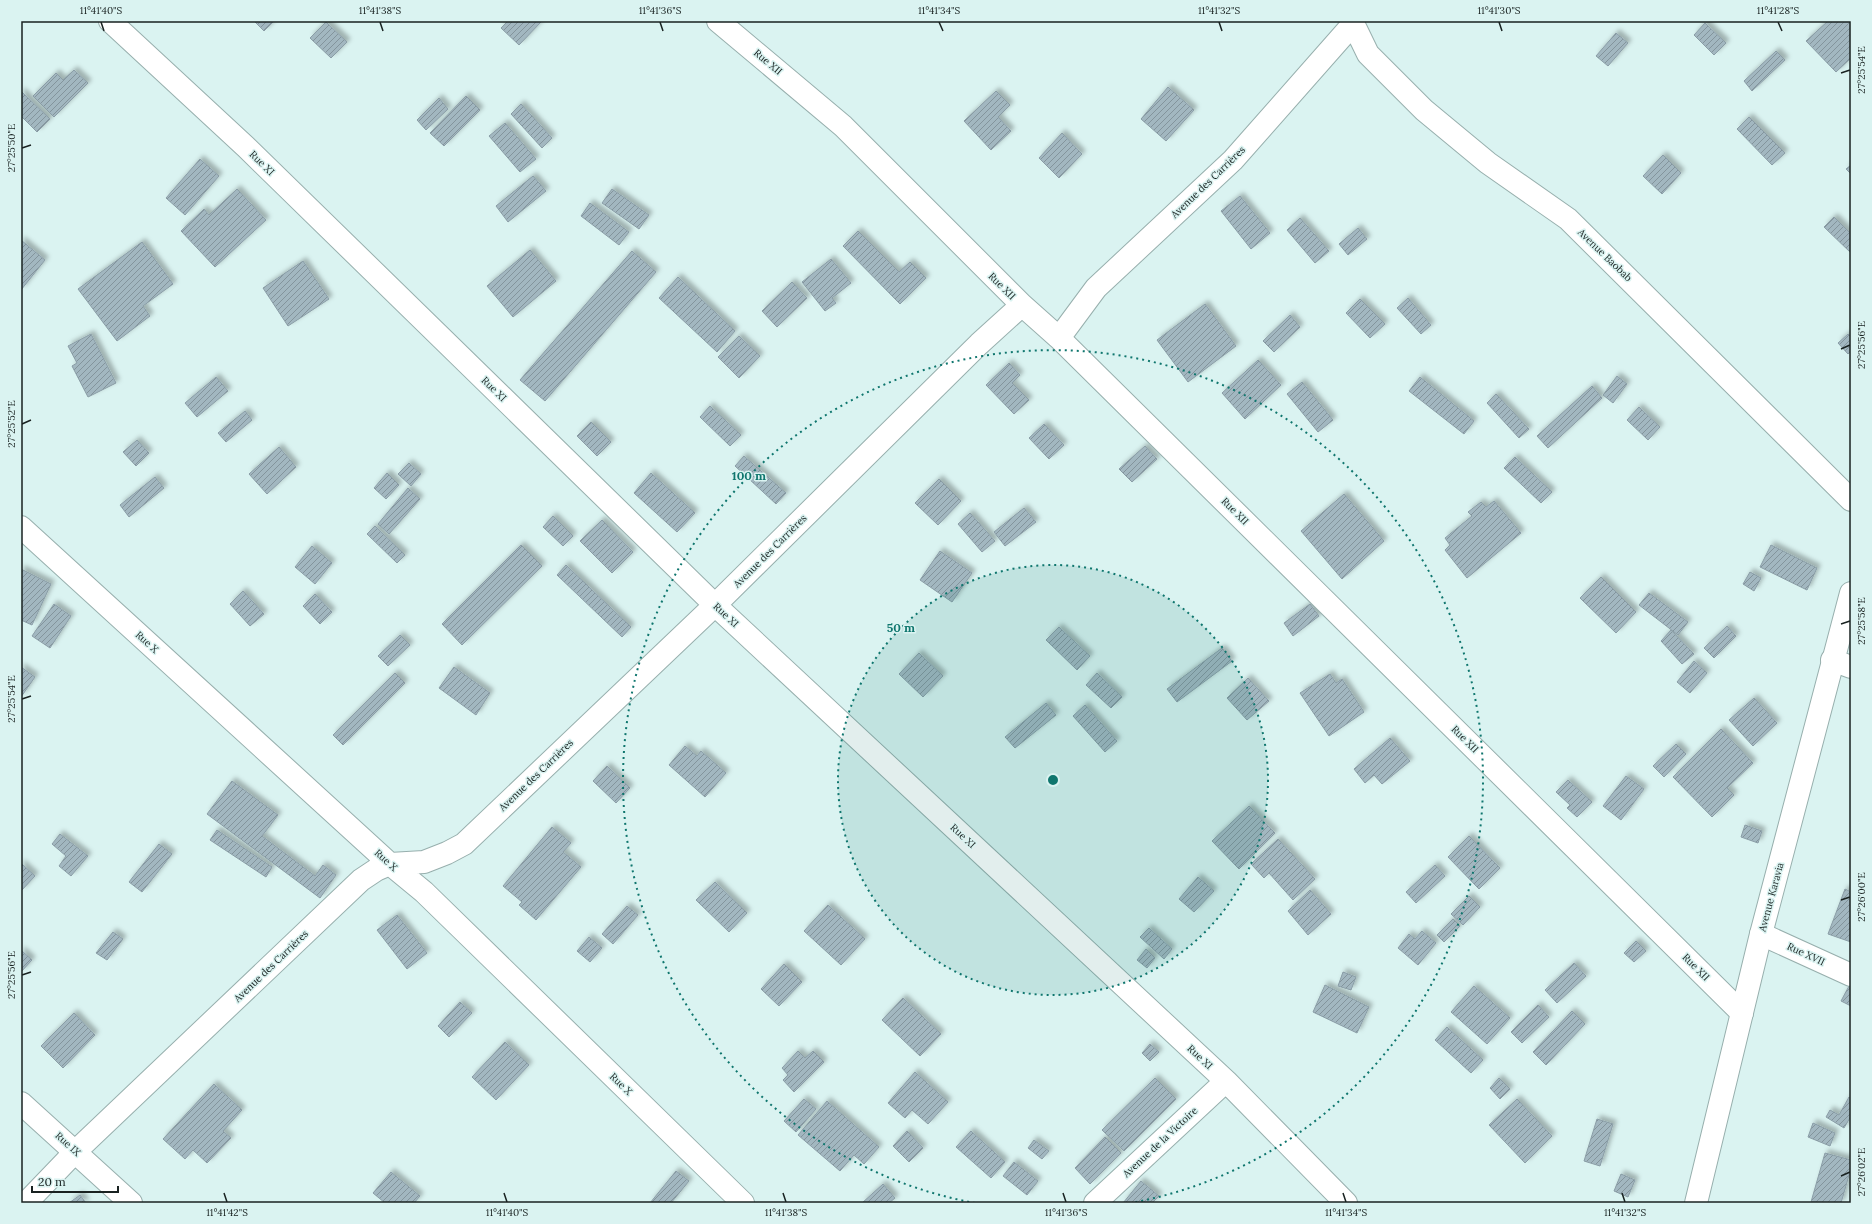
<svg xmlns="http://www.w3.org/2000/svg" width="1872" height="1224" font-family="Lora,serif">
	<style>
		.building { fill: url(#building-hatch); stroke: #8a9da6; filter: url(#shadow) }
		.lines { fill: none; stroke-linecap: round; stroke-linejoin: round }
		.minor-casing { stroke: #97afad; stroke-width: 24 }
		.tertiary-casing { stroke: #97afad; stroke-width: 24 }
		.minor { stroke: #fff; stroke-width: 22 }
		.tertiary { stroke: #fff; stroke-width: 22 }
		.ticks { fill: none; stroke: #192221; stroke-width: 1.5 }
		.ring { fill: none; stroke: #0f766e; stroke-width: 2; stroke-dasharray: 2 4 }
		.labels { text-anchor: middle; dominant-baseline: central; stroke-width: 3; stroke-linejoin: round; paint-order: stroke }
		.street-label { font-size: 10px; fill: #192221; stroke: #daf3f1 }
		.centre { fill: #0f766e; stroke: #daf3f1; stroke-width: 2 }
		.ring-label { font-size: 12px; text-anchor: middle; font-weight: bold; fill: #0f766e; stroke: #daf3f1; stroke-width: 3; stroke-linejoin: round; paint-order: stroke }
		.neatline { fill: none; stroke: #192221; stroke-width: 1.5 }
		.ticks-label { font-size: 10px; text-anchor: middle; fill: #192221 }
	</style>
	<defs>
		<pattern id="building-hatch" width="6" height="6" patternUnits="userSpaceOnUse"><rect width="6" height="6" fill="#a2b7c0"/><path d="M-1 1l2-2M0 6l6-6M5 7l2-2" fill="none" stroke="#83949c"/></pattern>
		<filter id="shadow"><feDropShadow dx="3.5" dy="-3.5" stdDeviation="2" flood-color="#0004"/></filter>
	</defs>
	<rect width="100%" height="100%" fill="#daf3f1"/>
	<path class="building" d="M 254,21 L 274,21 L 264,31 Z
		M 508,21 L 542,21 L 519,45 L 501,28 Z
		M 1828,21 L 1851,21 L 1851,58 L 1836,72 L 1806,41 Z
		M 326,22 L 347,42 L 331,58 L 310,38 Z
		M 1705,23 L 1726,43 L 1714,55 L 1694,35 Z
		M 1616,33 L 1628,43 L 1608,66 L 1596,56 Z
		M 1776,51 L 1785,60 L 1752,91 L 1744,81 Z
		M 74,70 L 88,83 L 54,117 L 33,96 L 56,73 L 63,80 Z
		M 1168,87 L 1194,110 L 1166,141 L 1141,119 Z
		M 21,91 L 50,119 L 37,132 L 21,116 Z
		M 996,91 L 1010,105 L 998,117 L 1011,131 L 991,150 L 964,121 Z
		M 466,96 L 480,110 L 444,146 L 430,133 Z
		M 439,98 L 448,109 L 426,130 L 417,120 Z
		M 521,104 L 552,138 L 542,148 L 511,114 Z
		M 1749,117 L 1785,153 L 1772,165 L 1737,129 Z
		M 505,123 L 536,159 L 520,172 L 489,136 Z
		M 1062,133 L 1082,154 L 1059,178 L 1039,158 Z
		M 1663,155 L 1681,173 L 1662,194 L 1643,176 Z
		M 200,159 L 219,176 L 185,215 L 166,198 Z
		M 1851,165 L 1851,174 L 1846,169 Z
		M 533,176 L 546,191 L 508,222 L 496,206 Z
		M 237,189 L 266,220 L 215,267 L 181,231 L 204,209 L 209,215 Z
		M 612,189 L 649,215 L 639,229 L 602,203 Z
		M 1240,196 L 1270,233 L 1251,249 L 1221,211 Z
		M 590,203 L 629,232 L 619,245 L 581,216 Z
		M 1834,217 L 1851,234 L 1851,253 L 1824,227 Z
		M 1300,218 L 1329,251 L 1315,263 L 1287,230 Z
		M 1358,228 L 1367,239 L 1348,255 L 1339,244 Z
		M 858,231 L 899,272 L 910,262 L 926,278 L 900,304 L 843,246 Z
		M 21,240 L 45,260 L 21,290 Z
		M 142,242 L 173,284 L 143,306 L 150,316 L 117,341 L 78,289 Z
		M 530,250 L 556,281 L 513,317 L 487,286 Z
		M 632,251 L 656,272 L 545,401 L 520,380 Z
		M 831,259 L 851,283 L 832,298 L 836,303 L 825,311 L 802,282 Z
		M 303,261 L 329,299 L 288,326 L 263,288 Z
		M 678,277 L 735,331 L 717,352 L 659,298 Z
		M 792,282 L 807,298 L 777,327 L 762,311 Z
		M 1408,298 L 1431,325 L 1421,334 L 1397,308 Z
		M 1360,299 L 1385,324 L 1370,338 L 1346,313 Z
		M 1205,304 L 1236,346 L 1188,382 L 1157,340 Z
		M 1290,315 L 1300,327 L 1274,352 L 1263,341 Z
		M 91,334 L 116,383 L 88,397 L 72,366 L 77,363 L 68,346 Z
		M 1848,334 L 1851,337 L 1851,351 L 1848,354 L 1838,343 Z
		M 739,336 L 760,356 L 739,378 L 718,357 Z
		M 1258,360 L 1281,385 L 1245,419 L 1222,393 Z
		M 1009,363 L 1020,375 L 1012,383 L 1029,400 L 1014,414 L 986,385 Z
		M 1617,376 L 1627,384 L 1613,403 L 1603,395 Z
		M 216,377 L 228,391 L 197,417 L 185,403 Z
		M 1420,377 L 1474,421 L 1464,434 L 1409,391 Z
		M 1302,382 L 1333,420 L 1318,432 L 1287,394 Z
		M 1592,386 L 1602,398 L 1548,448 L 1537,436 Z
		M 1496,394 L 1529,429 L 1519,438 L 1487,403 Z
		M 710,406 L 741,435 L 730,446 L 700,417 Z
		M 1639,407 L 1660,427 L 1648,440 L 1627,420 Z
		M 245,411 L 252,420 L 226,442 L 218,433 Z
		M 591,422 L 611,442 L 597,456 L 577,436 Z
		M 1044,424 L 1064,445 L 1049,459 L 1029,438 Z
		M 137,440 L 149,453 L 136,466 L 123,452 Z
		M 1145,446 L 1157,459 L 1132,482 L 1119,469 Z
		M 279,447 L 296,467 L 267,494 L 249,474 Z
		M 744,456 L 786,493 L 776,504 L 735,466 Z
		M 1515,457 L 1552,492 L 1541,503 L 1504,468 Z
		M 409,463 L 421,474 L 411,486 L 398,474 Z
		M 387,473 L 399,485 L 386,499 L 374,488 Z
		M 651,473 L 695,513 L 677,532 L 634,493 Z
		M 155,477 L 164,488 L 129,517 L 120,505 Z
		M 939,479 L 961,501 L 938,525 L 915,503 Z
		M 408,488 L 420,499 L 389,534 L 378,524 Z
		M 1344,494 L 1384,541 L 1342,579 L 1301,531 Z
		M 1494,501 L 1521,533 L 1467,578 L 1445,550 L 1450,545 L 1445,538 L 1472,516 L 1468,512 L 1481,502 L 1486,507 Z
		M 1024,508 L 1036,522 L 1005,546 L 994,532 Z
		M 970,513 L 995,541 L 982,552 L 958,524 Z
		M 553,516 L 573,536 L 563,546 L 543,527 Z
		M 602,520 L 633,552 L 612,573 L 580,541 Z
		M 375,526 L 405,555 L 397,563 L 367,534 Z
		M 521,545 L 542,566 L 462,645 L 442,624 Z
		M 1771,545 L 1817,568 L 1807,590 L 1760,567 Z
		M 312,546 L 332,563 L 315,584 L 295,567 Z
		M 940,551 L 972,573 L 952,602 L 920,580 Z
		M 566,565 L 631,627 L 622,637 L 557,575 Z
		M 21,569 L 51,584 L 32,625 L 21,620 Z
		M 1750,572 L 1761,578 L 1754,591 L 1743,584 Z
		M 1601,577 L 1636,612 L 1616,633 L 1580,598 Z
		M 243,591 L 264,614 L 250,626 L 230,604 Z
		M 1649,593 L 1688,622 L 1678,635 L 1639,605 Z
		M 315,594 L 332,612 L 320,624 L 303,606 Z
		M 54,604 L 71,616 L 50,648 L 32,636 Z
		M 1310,604 L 1319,616 L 1293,636 L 1284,623 Z
		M 1727,626 L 1736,636 L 1714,658 L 1704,648 Z
		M 1059,627 L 1090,656 L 1077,670 L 1046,640 Z
		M 1671,630 L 1694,654 L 1682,664 L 1661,641 Z
		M 400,635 L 410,645 L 388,666 L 378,656 Z
		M 1222,648 L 1232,661 L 1177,702 L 1167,689 Z
		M 919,653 L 943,676 L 923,697 L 899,674 Z
		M 1694,661 L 1707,673 L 1690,693 L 1677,682 Z
		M 21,667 L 35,677 L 21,697 Z
		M 454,667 L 490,693 L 476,715 L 439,688 Z
		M 395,673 L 405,683 L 343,745 L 333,735 Z
		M 1097,673 L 1122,697 L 1111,708 L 1086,685 Z
		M 1330,674 L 1336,683 L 1342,679 L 1364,712 L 1329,736 L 1300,693 Z
		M 1248,678 L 1269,701 L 1247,720 L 1227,698 Z
		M 1754,698 L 1777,723 L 1753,746 L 1729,720 Z
		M 1046,703 L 1056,715 L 1015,748 L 1005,737 Z
		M 1085,705 L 1117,741 L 1105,752 L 1073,716 Z
		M 1721,729 L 1753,763 L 1727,788 L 1734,795 L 1712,817 L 1673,777 Z
		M 1390,738 L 1410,761 L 1382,784 L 1374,775 L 1365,783 L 1354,769 Z
		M 1676,744 L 1686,754 L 1664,777 L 1653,766 Z
		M 685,746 L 697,756 L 701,751 L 726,773 L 705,797 L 669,765 Z
		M 607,766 L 630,788 L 616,803 L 593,781 Z
		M 1626,776 L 1644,789 L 1621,820 L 1603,806 Z
		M 1568,780 L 1592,802 L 1577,817 L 1567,808 L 1570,805 L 1556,792 Z
		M 232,781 L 278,815 L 262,836 L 315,876 L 323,865 L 336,875 L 320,898 L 207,814 Z
		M 1249,806 L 1275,833 L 1239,869 L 1212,841 Z
		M 1745,825 L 1762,831 L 1758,843 L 1741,837 Z
		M 552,827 L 571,843 L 563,852 L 581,867 L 536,920 L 519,905 L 522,902 L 503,886 Z
		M 217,830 L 272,867 L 266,877 L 210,840 Z
		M 60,834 L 88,856 L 71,876 L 59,866 L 66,856 L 52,844 Z
		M 1469,836 L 1500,868 L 1479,889 L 1448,857 Z
		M 1278,839 L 1315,879 L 1293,900 L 1269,873 L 1264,878 L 1251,864 Z
		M 159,844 L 172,854 L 142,892 L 129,882 Z
		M 21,863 L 35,876 L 21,891 Z
		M 1435,865 L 1445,876 L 1416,903 L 1406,892 Z
		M 1198,877 L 1214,891 L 1194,912 L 1179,899 Z
		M 715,882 L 747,913 L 729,932 L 696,900 Z
		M 1845,889 L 1851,892 L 1851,942 L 1828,934 Z
		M 1310,890 L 1331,914 L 1308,935 L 1288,911 Z
		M 1469,896 L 1480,907 L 1463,925 L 1451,914 Z
		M 828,905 L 865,939 L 841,965 L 804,931 Z
		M 627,906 L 638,915 L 613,944 L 602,934 Z
		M 397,915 L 427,953 L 407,969 L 377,930 Z
		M 1453,919 L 1460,926 L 1444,942 L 1437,935 Z
		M 1149,928 L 1172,949 L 1164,959 L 1140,937 Z
		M 1422,931 L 1436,943 L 1418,965 L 1398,948 L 1409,934 L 1415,939 Z
		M 113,932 L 123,939 L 107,960 L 96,953 Z
		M 589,937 L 602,948 L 590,962 L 577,951 Z
		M 1636,941 L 1646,951 L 1634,962 L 1624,953 Z
		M 1146,949 L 1155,958 L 1147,968 L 1137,960 Z
		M 21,950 L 32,960 L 21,972 Z
		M 1574,963 L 1586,976 L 1557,1003 L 1545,990 Z
		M 784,964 L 802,982 L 779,1006 L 761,989 Z
		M 1343,972 L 1356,977 L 1351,990 L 1338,986 Z
		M 1325,985 L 1369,1007 L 1357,1033 L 1313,1012 Z
		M 1474,986 L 1510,1018 L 1487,1044 L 1451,1012 Z
		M 1849,986 L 1851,987 L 1851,1006 L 1841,1001 Z
		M 903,998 L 941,1034 L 920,1056 L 882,1020 Z
		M 460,1002 L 472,1013 L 449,1037 L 438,1026 Z
		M 1538,1005 L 1549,1017 L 1522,1043 L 1511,1032 Z
		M 1572,1011 L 1585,1024 L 1546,1065 L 1533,1052 Z
		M 74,1013 L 95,1035 L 63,1068 L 41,1046 Z
		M 1447,1027 L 1483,1060 L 1471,1073 L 1435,1040 Z
		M 505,1042 L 529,1065 L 496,1100 L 472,1077 Z
		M 1150,1044 L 1159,1052 L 1150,1061 L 1142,1053 Z
		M 798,1051 L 805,1058 L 813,1051 L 824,1062 L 794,1092 L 783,1080 L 788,1075 L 782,1068 Z
		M 915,1072 L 948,1102 L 928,1124 L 912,1110 L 905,1118 L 888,1103 Z
		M 1155,1078 L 1176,1099 L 1124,1151 L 1102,1130 Z
		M 1499,1078 L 1510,1089 L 1500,1099 L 1490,1088 Z
		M 214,1084 L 242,1110 L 223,1131 L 231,1138 L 207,1163 L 193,1150 L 185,1159 L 163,1139 Z
		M 1849,1097 L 1851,1098 L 1851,1116 L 1844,1128 L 1826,1117 L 1830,1110 L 1839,1115 Z
		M 804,1099 L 816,1109 L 796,1132 L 784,1121 Z
		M 1517,1099 L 1552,1136 L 1525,1163 L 1489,1125 Z
		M 827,1101 L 879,1147 L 864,1164 L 854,1155 L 840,1171 L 798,1135 Z
		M 1597,1119 L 1613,1124 L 1600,1166 L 1584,1161 Z
		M 1813,1123 L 1835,1133 L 1830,1146 L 1808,1137 Z
		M 907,1131 L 923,1148 L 909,1162 L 893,1146 Z
		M 971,1131 L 1005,1162 L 991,1178 L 956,1147 Z
		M 1105,1137 L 1121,1153 L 1090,1184 L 1075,1168 Z
		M 1034,1140 L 1049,1151 L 1042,1159 L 1028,1148 Z
		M 1825,1153 L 1851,1160 L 1851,1168 L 1841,1203 L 1811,1202 Z
		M 1014,1162 L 1038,1181 L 1027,1195 L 1003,1176 Z
		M 676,1171 L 689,1181 L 671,1203 L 650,1203 Z
		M 391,1172 L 420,1196 L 414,1203 L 385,1203 L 373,1193 Z
		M 1621,1174 L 1635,1180 L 1628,1197 L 1614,1191 Z
		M 1141,1181 L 1159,1196 L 1152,1203 L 1123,1203 Z
		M 883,1184 L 895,1198 L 889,1203 L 862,1203 Z
		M 80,1195 L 86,1203 L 69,1203 Z"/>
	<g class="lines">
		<g class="minor-casing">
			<path id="minor" d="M 110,21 L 246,147 L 715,605 L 1226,1081 L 1346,1203
				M 718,21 L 843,126 L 1022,305 L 1059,338 L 1742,1013
				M 1352,21 L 1368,54 L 1424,110 L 1488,163 L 1568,219 L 1851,500
				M 1059,338 L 1096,288 L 1233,160 L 1353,24
				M 21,527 L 390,864 L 424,892 L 743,1203
				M 1832,660 L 1851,667
				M 1761,934 L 1851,975
				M 21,1103 L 131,1203
				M 26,1203 L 76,1151 L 361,880 L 376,870 L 390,864 L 424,862 L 447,853 L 464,844 L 715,605 L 979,344 L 1022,305
				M 1095,1203 L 1226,1081"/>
		</g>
		<g class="tertiary-casing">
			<path id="tertiary" d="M 1696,1203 L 1761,934 L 1851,593"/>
		</g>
		<use href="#minor" class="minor"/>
		<use href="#tertiary" class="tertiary"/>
	</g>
	<path class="ticks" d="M 101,22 L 104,31M 380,22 L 383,31M 660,22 L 663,31M 939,22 L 943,31M 1219,22 L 1222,31M 1499,22 L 1502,31M 1778,22 L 1782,31M 1841,73 L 1850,70M 22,148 L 31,145M 1841,349 L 1850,345M 22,424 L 31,420M 1841,624 L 1850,621M 22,699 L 31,696M 1841,900 L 1850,897M 22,975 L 31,972M 1841,1176 L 1850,1172M 224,1193 L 227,1202M 504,1193 L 507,1202M 783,1193 L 786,1202M 1063,1193 L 1066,1202M 1343,1193 L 1346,1202M 1622,1193 L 1625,1202"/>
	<circle cx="1053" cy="780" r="215" fill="#0f766e" fill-opacity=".12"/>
	<g class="ring">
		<circle cx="1053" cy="780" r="215"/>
		<path d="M975 1203A430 430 0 1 1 1131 1203"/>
	</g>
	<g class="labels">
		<g class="street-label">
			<text transform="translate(768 62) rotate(40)">Rue XII</text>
			<text transform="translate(262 163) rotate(44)">Rue XI</text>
			<text transform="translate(1208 182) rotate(-44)">Avenue des Carrières</text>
			<text transform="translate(1605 255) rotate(44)">Avenue Baobab</text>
			<text transform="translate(1002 286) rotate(45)">Rue XII</text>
			<text transform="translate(494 389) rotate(44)">Rue XI</text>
			<text transform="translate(1235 511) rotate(45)">Rue XII</text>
			<text transform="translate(770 551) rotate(-45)">Avenue des Carrières</text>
			<text transform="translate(726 615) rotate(43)">Rue XI</text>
			<text transform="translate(147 642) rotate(42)">Rue X</text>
			<text transform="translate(1465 739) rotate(45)">Rue XII</text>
			<text transform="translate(536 775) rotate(-44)">Avenue des Carrières</text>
			<text transform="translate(963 836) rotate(43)">Rue XI</text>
			<text transform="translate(386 860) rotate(42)">Rue X</text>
			<text transform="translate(1771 897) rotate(-75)">Avenue Karavia</text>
			<text transform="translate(1806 954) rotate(25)">Rue XVII</text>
			<text transform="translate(271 966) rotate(-44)">Avenue des Carrières</text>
			<text transform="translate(1696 967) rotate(45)">Rue XII</text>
			<text transform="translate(1200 1057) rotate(43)">Rue XI</text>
			<text transform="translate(621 1084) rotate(44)">Rue X</text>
			<text transform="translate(1160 1142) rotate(-43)">Avenue de la Victoire</text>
			<text transform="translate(68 1144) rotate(42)">Rue IX</text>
		</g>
	</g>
	<circle cx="1053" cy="780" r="6" class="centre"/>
	<g class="ring-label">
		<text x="749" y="480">100 m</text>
		<text x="901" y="632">50 m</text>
	</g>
	<rect width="1872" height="1224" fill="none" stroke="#daf3f1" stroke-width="44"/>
	<path d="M32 1186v6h86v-6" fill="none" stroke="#192221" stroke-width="2"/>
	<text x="38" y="1186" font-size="12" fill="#192221" stroke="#daf3f1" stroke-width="3" paint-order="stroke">20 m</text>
	<rect x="22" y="22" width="1828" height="1180" class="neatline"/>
	<g class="ticks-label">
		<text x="101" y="14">11°41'40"S</text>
		<text x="380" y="14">11°41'38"S</text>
		<text x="660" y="14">11°41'36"S</text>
		<text x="939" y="14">11°41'34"S</text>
		<text x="1219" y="14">11°41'32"S</text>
		<text x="1499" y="14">11°41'30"S</text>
		<text x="1778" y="14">11°41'28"S</text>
		<text transform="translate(1861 70) rotate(-90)" y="4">27°25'54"E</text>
		<text transform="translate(11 148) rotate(-90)" y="4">27°25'50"E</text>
		<text transform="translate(1861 345) rotate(-90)" y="4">27°25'56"E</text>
		<text transform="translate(11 424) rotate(-90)" y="4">27°25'52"E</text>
		<text transform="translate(1861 621) rotate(-90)" y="4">27°25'58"E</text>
		<text transform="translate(11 699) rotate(-90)" y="4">27°25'54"E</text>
		<text transform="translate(1861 897) rotate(-90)" y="4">27°26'00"E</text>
		<text transform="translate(11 975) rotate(-90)" y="4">27°25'56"E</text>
		<text transform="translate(1861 1172) rotate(-90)" y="4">27°26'02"E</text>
		<text x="227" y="1216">11°41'42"S</text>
		<text x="507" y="1216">11°41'40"S</text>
		<text x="786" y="1216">11°41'38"S</text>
		<text x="1066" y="1216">11°41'36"S</text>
		<text x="1346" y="1216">11°41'34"S</text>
		<text x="1625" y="1216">11°41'32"S</text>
	</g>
</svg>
